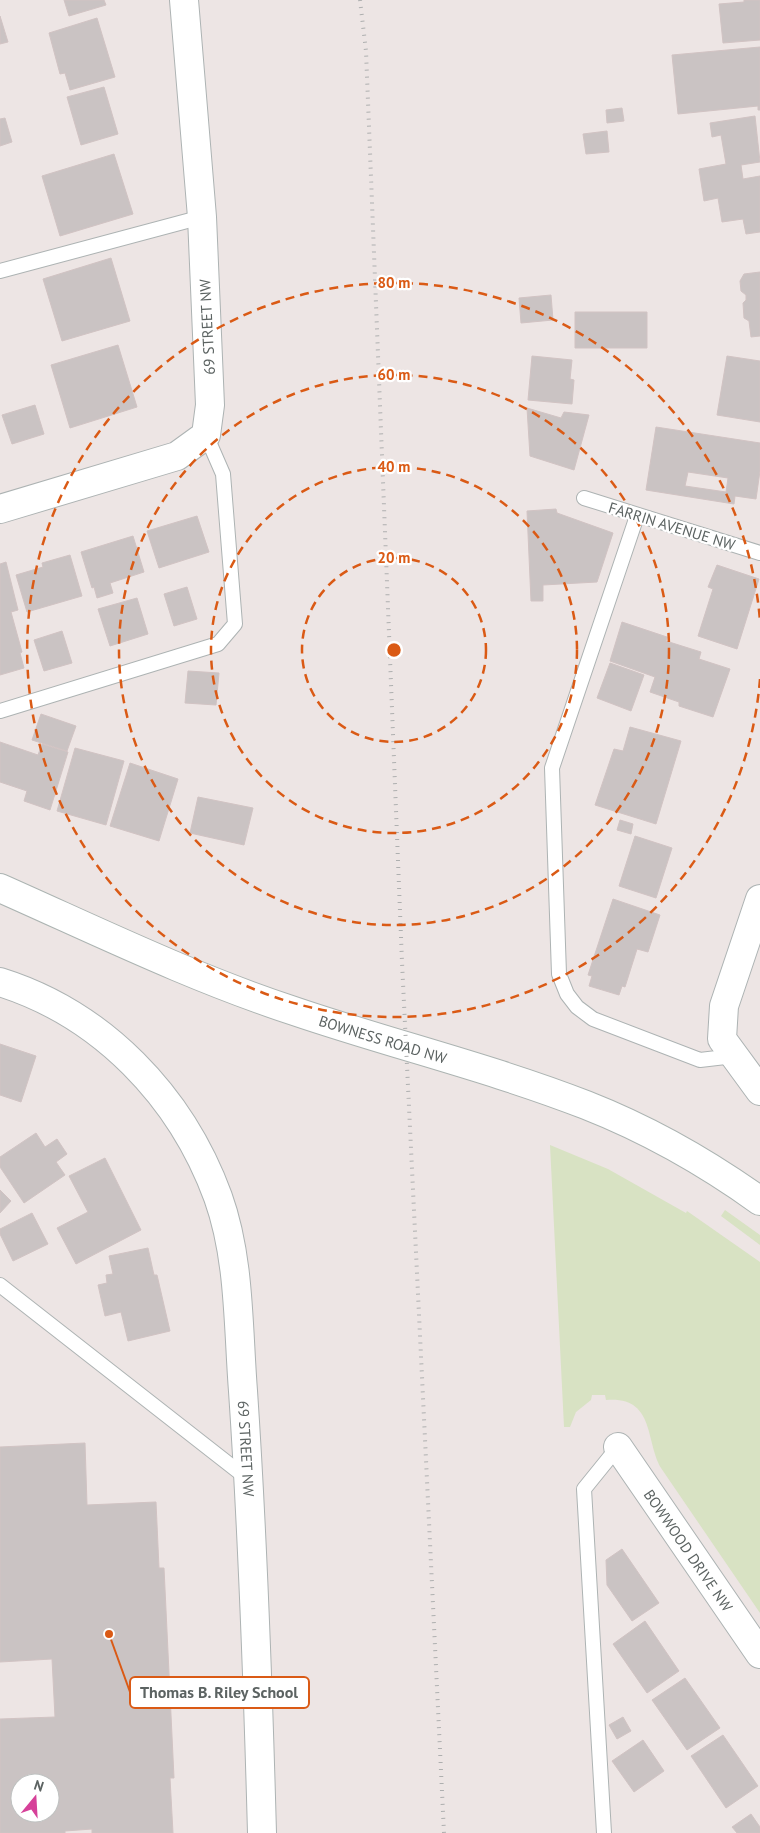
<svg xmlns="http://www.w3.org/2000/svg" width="760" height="1833" font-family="'PT Sans',sans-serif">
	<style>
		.green { fill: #d8e2c3 }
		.building { fill: #cac3c3; stroke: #d1c3c3; fill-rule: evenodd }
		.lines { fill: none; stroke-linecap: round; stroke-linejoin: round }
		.lane-casing { stroke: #adb3b3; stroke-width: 16 }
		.street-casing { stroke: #adb3b3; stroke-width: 30 }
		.secondary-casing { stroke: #acb4b2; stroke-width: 30 }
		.lane { stroke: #fff; stroke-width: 14 }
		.street { stroke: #fff; stroke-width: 28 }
		.secondary { stroke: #fff; stroke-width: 28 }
		.rail { stroke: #aeafaf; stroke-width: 4; stroke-dasharray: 1 6; stroke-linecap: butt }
		.ring { fill: none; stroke: #da5a15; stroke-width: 2.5; stroke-dasharray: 9 6 }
		.labels { text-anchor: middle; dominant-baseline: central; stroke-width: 4.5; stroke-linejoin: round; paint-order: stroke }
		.street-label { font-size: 15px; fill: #5c6362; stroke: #fff }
		.centre { fill: #da5a15; stroke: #fff; stroke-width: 2.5 }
		.ring-label { font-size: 15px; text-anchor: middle; font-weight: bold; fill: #da5a15; stroke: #fff; stroke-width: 4.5; stroke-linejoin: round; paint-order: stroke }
		.leader { fill: none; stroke: #da5a15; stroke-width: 2 }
		.callout-dot { fill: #da5a15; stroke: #fff; stroke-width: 2 }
		.callout { fill: #fff; stroke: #da5a15; stroke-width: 2 }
		.callout-label { font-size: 16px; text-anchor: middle; font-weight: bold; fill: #5c6362 }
	</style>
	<rect width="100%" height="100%" fill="#ede5e4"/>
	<path class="green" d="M 550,1145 L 608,1169 L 686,1213 L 687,1211 L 760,1262 L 760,1613 L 661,1468 C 645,1440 655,1396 606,1400 L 605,1395 L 592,1395 L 591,1400 L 576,1412 L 570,1427 L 564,1427 Z
		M 725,1210 L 760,1235 L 760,1245 L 721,1216 Z"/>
	<path class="building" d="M 64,0 L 104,0 L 106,5 L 69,16 Z
		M 744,0 L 760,0 L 760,40 L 723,43 L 719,4 L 744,2 Z
		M 0,16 L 8,42 L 0,44 Z
		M 97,18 L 115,77 L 70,90 L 65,73 L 60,74 L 49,33 Z
		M 760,47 L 760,110 L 758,110 L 758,106 L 678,114 L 672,55 Z
		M 104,87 L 118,134 L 81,145 L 67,97 Z
		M 622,108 L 624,121 L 607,123 L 606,110 Z
		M 755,116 L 760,162 L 741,165 L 743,179 L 760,176 L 760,232 L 746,234 L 743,219 L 722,222 L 718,198 L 704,201 L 699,169 L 726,164 L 721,135 L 712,137 L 710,123 Z
		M 5,118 L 12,142 L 0,146 L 0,119 Z
		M 607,131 L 609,152 L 586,154 L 583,134 Z
		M 114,154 L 133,214 L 60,236 L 42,176 Z
		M 111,258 L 130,321 L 62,341 L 43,279 Z
		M 760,272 L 760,336 L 751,337 L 749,321 L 744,318 L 743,303 L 746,300 L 746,295 L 741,291 L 740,281 L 744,274 Z
		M 551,295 L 553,320 L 521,323 L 519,298 Z
		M 575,312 L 647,312 L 647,348 L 575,348 Z
		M 118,345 L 137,407 L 70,428 L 51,365 Z
		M 532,356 L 572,360 L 570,379 L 574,380 L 572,404 L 528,400 Z
		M 727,356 L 760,361 L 760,422 L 717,415 Z
		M 35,405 L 44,434 L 12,444 L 2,415 Z
		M 527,408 L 561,418 L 564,412 L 589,415 L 574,470 L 530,456 Z
		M 656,427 L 760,443 L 760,471 L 756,499 L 735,496 L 734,504 L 646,490 ZM 688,472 L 728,478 L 726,492 L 685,486 Z
		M 556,509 L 557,513 L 613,533 L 597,582 L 543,585 L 543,601 L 531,601 L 527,511 Z
		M 197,516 L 209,552 L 159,568 L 147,531 Z
		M 133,536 L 144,572 L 110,583 L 113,593 L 97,598 L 94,587 L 92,588 L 81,552 Z
		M 70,555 L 82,596 L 27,612 L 16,575 L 43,567 L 42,563 Z
		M 6,562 L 18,610 L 11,612 L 22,652 L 20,653 L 24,668 L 0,675 L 0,564 Z
		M 717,565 L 759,579 L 737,649 L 698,636 L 713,589 L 708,587 Z
		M 187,587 L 197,619 L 174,626 L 164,594 Z
		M 137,598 L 148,634 L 110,646 L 98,609 Z
		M 622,622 L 667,637 L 666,641 L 701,652 L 699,659 L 730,669 L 713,717 L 679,706 L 679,702 L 650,692 L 655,677 L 610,661 Z
		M 62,631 L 72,663 L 44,671 L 34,640 Z
		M 610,663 L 644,675 L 631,711 L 597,698 Z
		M 188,671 L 219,673 L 216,705 L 185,703 Z
		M 41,714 L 76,726 L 67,751 L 32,740 Z
		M 630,727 L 681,741 L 656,824 L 595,805 L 614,749 L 623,751 Z
		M 0,742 L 38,755 L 42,744 L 68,752 L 50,810 L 24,801 L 27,791 L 0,782 Z
		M 75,748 L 124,761 L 106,825 L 57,811 Z
		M 130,763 L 178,779 L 159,841 L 110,826 Z
		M 198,797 L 253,808 L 244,845 L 190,833 Z
		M 620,820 L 633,824 L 631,834 L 617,830 Z
		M 635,836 L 672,848 L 656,898 L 619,886 Z
		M 613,899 L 660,915 L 648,952 L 637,949 L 625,987 L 622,986 L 619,995 L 589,986 L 592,976 L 588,975 Z
		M 0,1044 L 36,1056 L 21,1102 L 0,1095 Z
		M 36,1133 L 45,1147 L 57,1139 L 67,1154 L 56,1162 L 65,1175 L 24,1203 L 0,1167 L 0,1157 Z
		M 105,1158 L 141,1230 L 76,1264 L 57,1228 L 88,1212 L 69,1176 Z
		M 0,1190 L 11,1201 L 0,1213 Z
		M 32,1213 L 48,1244 L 13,1261 L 0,1234 L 0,1229 Z
		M 148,1248 L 154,1275 L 157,1275 L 170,1331 L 128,1341 L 121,1312 L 105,1316 L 98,1285 L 107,1283 L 106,1275 L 113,1274 L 109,1256 Z
		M 85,1443 L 87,1505 L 156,1502 L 159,1568 L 164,1568 L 174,1778 L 170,1778 L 173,1833 L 92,1833 L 92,1829 L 65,1831 L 65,1833 L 0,1833 L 0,1719 L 55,1717 L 52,1659 L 0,1662 L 0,1447 ZM 20,1783 L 50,1783 L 50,1813 L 20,1813 Z
		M 622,1549 L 659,1603 L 632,1621 L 607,1585 L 606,1560 Z
		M 645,1621 L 679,1671 L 647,1693 L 613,1644 Z
		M 685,1678 L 720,1728 L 687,1750 L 652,1700 Z
		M 623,1717 L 631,1731 L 617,1739 L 609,1725 Z
		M 723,1735 L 758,1786 L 726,1808 L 691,1756 Z
		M 643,1740 L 664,1771 L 634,1792 L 612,1761 Z
		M 751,1814 L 760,1827 L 760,1833 L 737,1833 L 732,1827 Z"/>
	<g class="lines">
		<g class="lane-casing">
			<path id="lane" d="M 0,271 L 202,217
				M 584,498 L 760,553
				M 637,516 L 552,768 L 559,974 L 567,994 L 577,1007 L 593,1019 L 700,1060 L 734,1056
				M 0,711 L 218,644 L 235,624 L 223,474 L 206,435
				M 0,1285 L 248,1479
				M 604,1833 L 584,1489 L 618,1447"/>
		</g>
		<g class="street-casing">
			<g id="street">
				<path d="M 0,509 L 177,456 L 206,435 L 210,405 L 202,217 L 184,0"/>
				<path d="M 760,899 L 724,1006 L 722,1039 L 760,1091"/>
				<path id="s1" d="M 0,982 C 102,1014 181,1096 218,1197 C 240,1258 238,1327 243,1391 C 253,1539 258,1686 262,1833"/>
				<path id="s2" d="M 618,1447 L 760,1654"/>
			</g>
		</g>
		<g class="secondary-casing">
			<g id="secondary">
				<path id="s3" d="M 0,888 C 97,931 193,978 294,1011 C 391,1044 491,1068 586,1105 C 647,1129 707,1163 760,1201"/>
			</g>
		</g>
		<use href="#lane" class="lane"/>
		<use href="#street" class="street"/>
		<use href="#secondary" class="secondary"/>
		<path class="rail" d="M 360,0 L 366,51 L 402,962 L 444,1833"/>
	</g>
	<g class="ring">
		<circle cx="394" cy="650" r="92"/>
		<circle cx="394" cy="650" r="183"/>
		<circle cx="394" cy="650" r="275"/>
		<path d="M760 679A367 367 0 1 1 760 621"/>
	</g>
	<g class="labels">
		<g class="street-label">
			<text transform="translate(207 327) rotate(-93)">69 STREET NW</text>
			<text transform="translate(672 526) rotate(17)">FARRIN AVENUE NW</text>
			<text stroke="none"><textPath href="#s3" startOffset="412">BOWNESS ROAD NW</textPath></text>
			<text stroke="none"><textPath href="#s1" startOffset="571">69 STREET NW</textPath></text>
			<text stroke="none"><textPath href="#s2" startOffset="125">BOWWOOD DRIVE NW</textPath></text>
		</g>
	</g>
	<circle cx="394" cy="650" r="8" class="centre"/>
	<g class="ring-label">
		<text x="394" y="288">80 m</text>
		<text x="394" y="380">60 m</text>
		<text x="394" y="472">40 m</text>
		<text x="394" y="563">20 m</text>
	</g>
	<path class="leader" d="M109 1634L130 1692"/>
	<circle class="callout-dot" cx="109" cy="1634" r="5"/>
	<rect class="callout" x="130" y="1677" width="179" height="31" rx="5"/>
	<g class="callout-label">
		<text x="219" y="1698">Thomas B. Riley School</text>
	</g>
	<g transform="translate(35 1798) rotate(18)"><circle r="24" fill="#ffffff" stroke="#bec1c0"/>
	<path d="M0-4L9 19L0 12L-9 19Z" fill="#d64199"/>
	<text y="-8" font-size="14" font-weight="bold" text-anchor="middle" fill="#5c6362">N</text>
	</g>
</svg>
